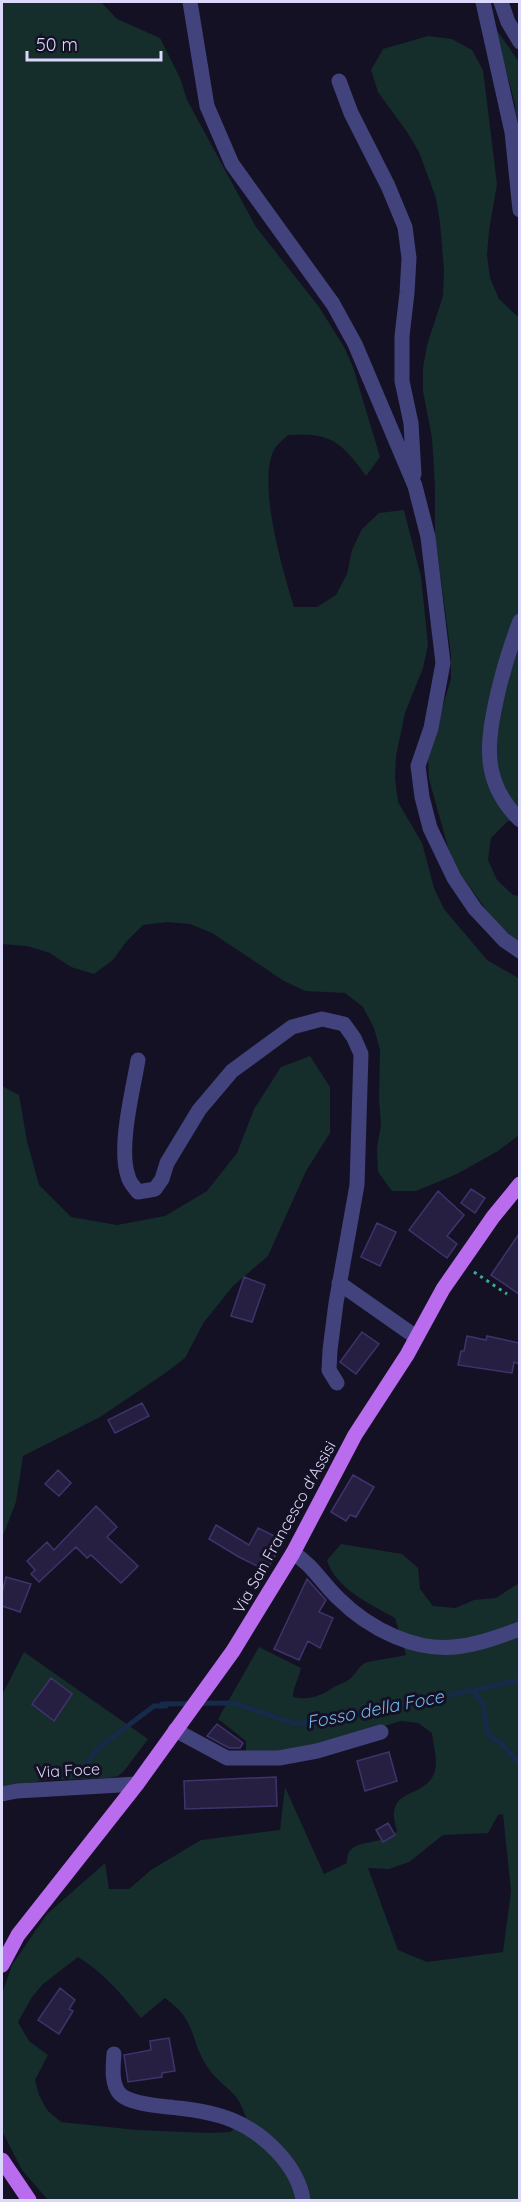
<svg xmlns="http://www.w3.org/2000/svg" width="521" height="2202" font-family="Quicksand,sans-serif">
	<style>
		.green { fill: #152d2b; fill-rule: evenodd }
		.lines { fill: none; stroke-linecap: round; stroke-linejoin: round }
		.stream { stroke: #162b49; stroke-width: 5 }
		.building { fill: #261f42; stroke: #3e346c; stroke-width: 1.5 }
		.path { stroke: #3daaa0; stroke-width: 3; stroke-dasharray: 3 4.5; stroke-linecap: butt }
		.minor { stroke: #42427d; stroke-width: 15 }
		.major { stroke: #ba6cee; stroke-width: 15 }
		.labels { text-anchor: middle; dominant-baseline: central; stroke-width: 6; stroke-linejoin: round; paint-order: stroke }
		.street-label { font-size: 16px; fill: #dbd8fb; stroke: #141124 }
		.water-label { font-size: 18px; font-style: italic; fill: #72b8ef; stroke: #141124 }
	</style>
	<rect width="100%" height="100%" fill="#141124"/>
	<path class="green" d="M 2,2 L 101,2 L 117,19 L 160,38 L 180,78 L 187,100 L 256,227 L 319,307 L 344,347 L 353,367 L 380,457 L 366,476 C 342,442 330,432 288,435 C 283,440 275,446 273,452 C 258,487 283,571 294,607 L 317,607 L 336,595 L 347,574 L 352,550 L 362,529 L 379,513 L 404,510 L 421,577 L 428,645 L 423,668 L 405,713 L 396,756 L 395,778 L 398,802 L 422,843 L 434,888 L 444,909 L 487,960 L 520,979 L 519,1135 L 498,1151 L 457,1174 L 416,1191 L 392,1191 L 378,1172 L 377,1148 L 381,1125 L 379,1100 L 380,1050 L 374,1028 L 363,1007 L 345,993 L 305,991 L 284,981 L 212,933 L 190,924 L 167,922 L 143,925 L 126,942 L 113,960 L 94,974 L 71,967 L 50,953 L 27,946 L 2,944 Z
		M 494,26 L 519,62 L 519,149 L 515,104 Z
		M 428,36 L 452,39 L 472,50 L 483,70 L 497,184 L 489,231 L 487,255 L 490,278 L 499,299 L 517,316 L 520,314 L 519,822 L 508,821 L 491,838 L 488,860 L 497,880 L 513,895 L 519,896 L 519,943 L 495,922 L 459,872 L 449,851 L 429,779 L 428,755 L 451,679 L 451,655 L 435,535 L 435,486 L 432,438 L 423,391 L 423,368 L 427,345 L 443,296 L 444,270 L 440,223 L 436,198 L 419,152 L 407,132 L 378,92 L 371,70 L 383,49 Z
		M 310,1056 L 330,1087 L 330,1133 L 306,1171 L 268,1256 L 233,1286 L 204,1322 L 185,1358 L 164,1374 L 100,1417 L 23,1456 L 16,1502 L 2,1538 L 2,1086 L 19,1095 L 27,1141 L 39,1185 L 71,1217 L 117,1225 L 165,1216 L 207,1191 L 237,1153 L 254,1109 L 281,1067 Z
		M 341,1544 L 402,1554 L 418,1568 L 420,1589 L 433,1606 L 455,1608 L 474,1600 L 496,1598 L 519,1583 L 519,2200 L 48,2200 L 22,2170 L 2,2131 L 2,1994 L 12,1965 L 47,1914 L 105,1863 L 109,1889 L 129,1889 L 151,1870 L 201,1840 L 280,1830 L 285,1787 L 324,1874 L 347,1863 C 345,1835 383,1848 397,1831 C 382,1785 426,1801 435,1771 C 438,1760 433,1744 432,1733 L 418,1723 L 401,1721 L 318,1746 L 278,1753 L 246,1752 L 246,1741 L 218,1719 L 259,1647 L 301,1668 C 299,1679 293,1687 293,1697 C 310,1701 322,1695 336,1686 C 342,1683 348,1681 352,1677 C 357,1672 359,1666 365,1663 C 372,1660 396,1658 406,1655 L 395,1618 C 370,1604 335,1588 327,1560 ZM 503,1814 L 511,1891 L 503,1952 L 427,1962 L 398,1950 L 368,1868 L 389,1869 L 409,1862 L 443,1835 L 488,1833 L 498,1815 ZM 78,1957 C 104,1973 122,1995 141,2018 L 165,1998 C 198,2021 189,2040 208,2068 C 216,2080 228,2087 237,2098 C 241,2104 244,2113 247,2119 L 230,2132 L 209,2133 L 137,2130 L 61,2122 L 47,2110 L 39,2095 L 35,2080 L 48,2055 L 29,2041 L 18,2022 L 32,1997 L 43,1984 Z
		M 24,1652 L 148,1739 L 124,1771 L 118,1776 L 109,1778 L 47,1780 L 2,1787 L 2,1695 Z"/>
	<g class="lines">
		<path class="stream" d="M 473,1690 L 483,1704 L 487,1731 L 492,1738 L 502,1744 L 520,1764
			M 233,1703 L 296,1724 L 417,1702 L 520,1680
			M 162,1704 L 229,1703
			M 79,1774 L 97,1749 L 154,1706 L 166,1706"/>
	</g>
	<path class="building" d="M 471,1189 L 485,1198 L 475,1213 L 461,1203 Z
		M 438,1191 L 464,1215 L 447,1236 L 457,1244 L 447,1258 L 409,1230 Z
		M 377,1223 L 396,1232 L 380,1266 L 361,1257 Z
		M 519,1234 L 519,1294 L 491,1275 Z
		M 244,1277 L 265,1285 L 252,1322 L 231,1316 Z
		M 362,1332 L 379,1344 L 356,1374 L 340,1362 Z
		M 467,1336 L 486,1340 L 487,1336 L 519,1343 L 519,1364 L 514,1362 L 512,1373 L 458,1365 L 461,1351 L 464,1351 Z
		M 142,1403 L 149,1416 L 115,1433 L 108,1420 Z
		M 58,1470 L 71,1483 L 59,1496 L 45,1484 Z
		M 353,1475 L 374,1487 L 356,1517 L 350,1515 L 346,1521 L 331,1512 Z
		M 96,1506 L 117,1527 L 107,1537 L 138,1566 L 121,1583 L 91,1555 L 87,1558 L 76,1547 L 39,1582 L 31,1574 L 35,1570 L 27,1561 L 47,1542 L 54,1550 Z
		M 216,1525 L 249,1545 L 258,1528 L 283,1540 L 267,1571 L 239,1557 L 209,1539 Z
		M 6,1577 L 31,1584 L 20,1612 L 2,1606 L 2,1593 Z
		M 307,1579 L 326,1600 L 319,1612 L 333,1618 L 320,1648 L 308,1641 L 299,1660 L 274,1649 Z
		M 51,1678 L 72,1694 L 54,1721 L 32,1704 Z
		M 217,1724 L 243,1743 L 240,1748 L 229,1748 L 207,1736 Z
		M 389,1752 L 397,1781 L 365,1791 L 357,1761 Z
		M 276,1777 L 277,1806 L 185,1809 L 184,1781 Z
		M 388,1823 L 395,1835 L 383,1842 L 376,1830 Z
		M 60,1988 L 75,2000 L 69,2009 L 73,2011 L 59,2034 L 38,2020 Z
		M 169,2038 L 175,2071 L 162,2073 L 162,2077 L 128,2082 L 124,2055 L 151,2050 L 150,2041 Z"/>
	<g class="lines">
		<path class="path" d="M 474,1272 L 507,1294"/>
		<path class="minor" d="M 190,2 L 207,106 L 232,164 L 333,304 L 355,344 L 415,486 L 428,537 L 443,663 L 431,728 L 418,766 L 422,797 L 430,828 L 454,878 L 475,909 L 504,940 L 520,951
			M 483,2 L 512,132 L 520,210
			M 501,2 L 508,22 L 520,42
			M 339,81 L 351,113 L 388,186 L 405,227 L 409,258 L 407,293 L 402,336 L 402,381 L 411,423 L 414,474
			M 520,621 C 511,644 504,667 498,692 C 487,741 480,781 520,820
			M 138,1060 C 133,1090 118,1147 128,1176 C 129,1182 134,1187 138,1192 L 155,1189 L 162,1179 L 167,1163 L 199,1110 L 232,1071 L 292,1027 L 322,1019 L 344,1024 L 354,1038 L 361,1054 L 357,1185 L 336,1303 L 330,1350 L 329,1370 L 337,1383
			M 339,1283 L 416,1337
			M 293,1553 C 312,1564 322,1583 338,1598 C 369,1629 418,1654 462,1646 C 482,1643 501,1636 520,1629
			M 175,1730 L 227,1758 L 279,1758 L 317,1751 L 381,1732
			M 2,1794 L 17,1791 L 137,1784
			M 114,2054 C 113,2067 111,2084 120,2094 C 131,2105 163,2106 178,2108 C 196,2110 215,2113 232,2120 C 264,2133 298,2166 303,2200"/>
		<path class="major" d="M 2,1965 L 18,1935 L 137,1784 L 233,1651 L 293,1553 L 355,1435 L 407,1355 L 443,1289 L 493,1217 L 520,1184
			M 2,2160 L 29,2200"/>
	</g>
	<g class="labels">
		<g class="street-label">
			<text transform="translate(284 1527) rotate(-61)">Via San Francesco d'Assisi</text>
			<text transform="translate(68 1770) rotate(-3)">Via Foce</text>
		</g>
		<g class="water-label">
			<text transform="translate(375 1709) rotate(-11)">Fosso della Foce</text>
		</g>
	</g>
	<rect width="521" height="2202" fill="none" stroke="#dbd8fb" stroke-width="6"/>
	<path d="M27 51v9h134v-9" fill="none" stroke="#dbd8fb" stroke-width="3"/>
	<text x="36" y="51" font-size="18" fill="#dbd8fb" stroke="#141124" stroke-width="4.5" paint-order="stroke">50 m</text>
</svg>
